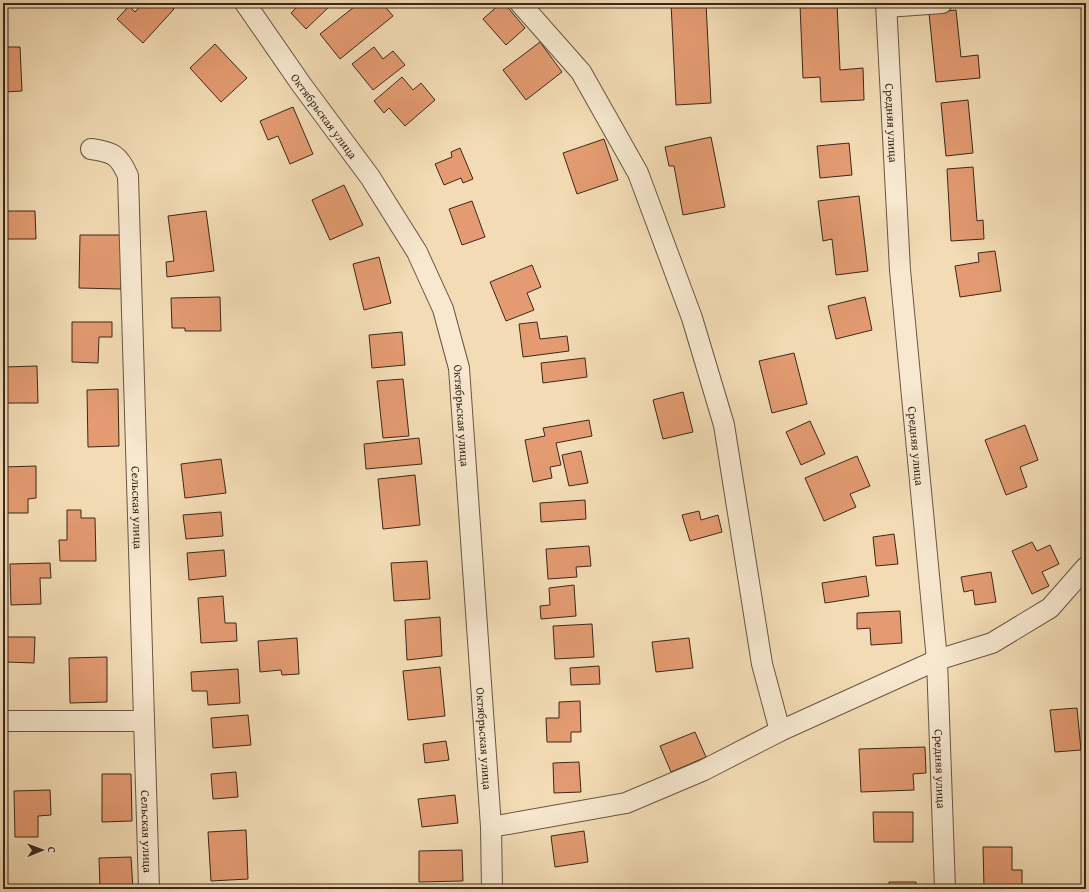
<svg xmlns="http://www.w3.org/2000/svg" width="1089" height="892" font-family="'Gentium Book Plus',serif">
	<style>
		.building { fill: #e49b71; stroke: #3b281b }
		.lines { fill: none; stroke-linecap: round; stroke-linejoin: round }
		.minor-casing { stroke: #695542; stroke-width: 22 }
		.minor { stroke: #f7e8cf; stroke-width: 20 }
		.labels { text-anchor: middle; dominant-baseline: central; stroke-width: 4; stroke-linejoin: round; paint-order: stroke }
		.street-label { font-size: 12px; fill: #3b281b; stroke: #f7e8cf }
	</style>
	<rect width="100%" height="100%" fill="#f3dcb5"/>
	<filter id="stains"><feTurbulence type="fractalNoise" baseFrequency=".005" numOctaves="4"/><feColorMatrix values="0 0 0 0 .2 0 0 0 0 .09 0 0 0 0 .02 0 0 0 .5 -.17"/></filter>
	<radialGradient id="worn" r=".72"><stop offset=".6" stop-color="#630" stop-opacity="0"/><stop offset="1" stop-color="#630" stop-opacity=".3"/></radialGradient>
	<path class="building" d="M 143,3 L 167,3 L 174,9 L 143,43 L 117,19 L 129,6 L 135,12 Z
		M 301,3 L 333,3 L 306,29 L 291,13 Z
		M 359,3 L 382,3 L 393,16 L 340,59 L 320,34 Z
		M 501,3 L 504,3 L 525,28 L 506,45 L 483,19 Z
		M 671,3 L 706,3 L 711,103 L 676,105 Z
		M 837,3 L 840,70 L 863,68 L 864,100 L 821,102 L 820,77 L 803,78 L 800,5 Z
		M 956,10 L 961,57 L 978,55 L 980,78 L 936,82 L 929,13 Z
		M 540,42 L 562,72 L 526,100 L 503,70 Z
		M 215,44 L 247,78 L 221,102 L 190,68 Z
		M 3,47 L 20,47 L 22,91 L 3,92 Z
		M 374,47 L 383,59 L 393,51 L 405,65 L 373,90 L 352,64 Z
		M 402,77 L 413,90 L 421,83 L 435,100 L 405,126 L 389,108 L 384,113 L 374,101 Z
		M 968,100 L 973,153 L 946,156 L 941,103 Z
		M 293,107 L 313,154 L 290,164 L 278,136 L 268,140 L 260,121 Z
		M 711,137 L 725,207 L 683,215 L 674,166 L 669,166 L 665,147 Z
		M 604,139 L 618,180 L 577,194 L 563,153 Z
		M 849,143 L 852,175 L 820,178 L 817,146 Z
		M 460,148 L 473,179 L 463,183 L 461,178 L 444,185 L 435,164 L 452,157 L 451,152 Z
		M 973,167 L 977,221 L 983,220 L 984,239 L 951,241 L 947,169 Z
		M 344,185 L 363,225 L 330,240 L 312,200 Z
		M 859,196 L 868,271 L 836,275 L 832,239 L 823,241 L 818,201 Z
		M 472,201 L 485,237 L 462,245 L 449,209 Z
		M 3,211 L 35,211 L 36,239 L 3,239 Z
		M 206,211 L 214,271 L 167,277 L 166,262 L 174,261 L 168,216 Z
		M 80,235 L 122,235 L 121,289 L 79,288 Z
		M 995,251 L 1001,291 L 960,297 L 955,266 L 979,262 L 978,253 Z
		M 379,257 L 391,303 L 364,310 L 353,264 Z
		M 532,265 L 541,287 L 527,293 L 534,310 L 506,321 L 490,282 Z
		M 220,297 L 221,331 L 185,331 L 185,328 L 172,328 L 171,298 Z
		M 865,297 L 872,330 L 836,339 L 828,306 Z
		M 72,322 L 112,322 L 112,337 L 99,337 L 98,363 L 72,362 Z
		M 537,322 L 540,339 L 567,336 L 569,351 L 523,357 L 519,324 Z
		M 402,332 L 405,365 L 372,368 L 369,335 Z
		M 794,353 L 807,404 L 772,413 L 759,361 Z
		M 585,358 L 587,377 L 543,383 L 541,363 Z
		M 37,366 L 38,403 L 3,403 L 3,367 Z
		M 403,379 L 409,436 L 383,438 L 377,381 Z
		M 118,389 L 119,446 L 88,447 L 87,390 Z
		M 683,392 L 693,432 L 663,439 L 653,400 Z
		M 589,420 L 592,436 L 556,443 L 561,465 L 550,467 L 552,478 L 533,482 L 525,440 L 545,436 L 543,428 Z
		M 810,421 L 825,454 L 801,465 L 786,432 Z
		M 1025,425 L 1038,460 L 1020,467 L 1027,487 L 1006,495 L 985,440 Z
		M 419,438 L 422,464 L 366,469 L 364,444 Z
		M 581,451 L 588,483 L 569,486 L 562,455 Z
		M 857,456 L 870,486 L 850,494 L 856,507 L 824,521 L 805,478 Z
		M 221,459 L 226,493 L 185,498 L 181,464 Z
		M 36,466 L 36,498 L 28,499 L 28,513 L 3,513 L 3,467 Z
		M 415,475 L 420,525 L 383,529 L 378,479 Z
		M 585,500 L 586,519 L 541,522 L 540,503 Z
		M 67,510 L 81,510 L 81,518 L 95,518 L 96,561 L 60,561 L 59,540 L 67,540 Z
		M 699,511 L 701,520 L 718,515 L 722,532 L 690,541 L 682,515 Z
		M 221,512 L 223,536 L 186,539 L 183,515 Z
		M 894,534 L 898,564 L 876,566 L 873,537 Z
		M 1032,542 L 1037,551 L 1050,545 L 1059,564 L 1042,572 L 1049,586 L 1032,594 L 1012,551 Z
		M 589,546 L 591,566 L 576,567 L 577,577 L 548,579 L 546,549 Z
		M 224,550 L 226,576 L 189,580 L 187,553 Z
		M 427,561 L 430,599 L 394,601 L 391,563 Z
		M 50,563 L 51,578 L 40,578 L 41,604 L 11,605 L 10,564 Z
		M 991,572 L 996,602 L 975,605 L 973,590 L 964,592 L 961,577 Z
		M 866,576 L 869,596 L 825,603 L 822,583 Z
		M 574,585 L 576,616 L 541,619 L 540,606 L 550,605 L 549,588 Z
		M 223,596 L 225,623 L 236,623 L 237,641 L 201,643 L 198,598 Z
		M 900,611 L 902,643 L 871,645 L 870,628 L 857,629 L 857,613 Z
		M 440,617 L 442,656 L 407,660 L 405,620 Z
		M 592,624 L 594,657 L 555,659 L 553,626 Z
		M 7,637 L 35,637 L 34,663 L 7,662 Z
		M 297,638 L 299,674 L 282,675 L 281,670 L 260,672 L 258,641 Z
		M 689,638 L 693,668 L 656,672 L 652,642 Z
		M 107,657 L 107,702 L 70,703 L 69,658 Z
		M 599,666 L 600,684 L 571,685 L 570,668 Z
		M 440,667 L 445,716 L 408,720 L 403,671 Z
		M 238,669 L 240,703 L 208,705 L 207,691 L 192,691 L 191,672 Z
		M 1082,672 L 1086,672 L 1086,700 L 1082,700 Z
		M 580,701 L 581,732 L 571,732 L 571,742 L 547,742 L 546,718 L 559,718 L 559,702 Z
		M 1077,708 L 1081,750 L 1055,752 L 1050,710 Z
		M 248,715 L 251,745 L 213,748 L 211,718 Z
		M 695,732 L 706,757 L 671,772 L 660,746 Z
		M 446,741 L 449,760 L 425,763 L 423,744 Z
		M 925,747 L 926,773 L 913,774 L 914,790 L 861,792 L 859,749 Z
		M 579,762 L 581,792 L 554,793 L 553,763 Z
		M 236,772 L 238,797 L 213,799 L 211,774 Z
		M 102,774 L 131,774 L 132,821 L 102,822 Z
		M 50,790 L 51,815 L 38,816 L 38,837 L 15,837 L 14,791 Z
		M 455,795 L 458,823 L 422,827 L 418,799 Z
		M 873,812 L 913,812 L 913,842 L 874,842 Z
		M 246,830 L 248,879 L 211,881 L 208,832 Z
		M 584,831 L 588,862 L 555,867 L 551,836 Z
		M 983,847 L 1012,847 L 1012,870 L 1022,870 L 1022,888 L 984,888 Z
		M 462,850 L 463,881 L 419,882 L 419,851 Z
		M 131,857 L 133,889 L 100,889 L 99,858 Z
		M 889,882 L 916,882 L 916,889 L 889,889 Z"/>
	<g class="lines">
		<g class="minor-casing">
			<g id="minor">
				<path id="s1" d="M 245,3 L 301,84 L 370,177 L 417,252 L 443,309 L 459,368 L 491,827 L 492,889"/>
				<path id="s2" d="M 886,3 L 900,270 L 937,660 L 945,889"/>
				<path d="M 887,7 L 942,3"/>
				<path id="s3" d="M 91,149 C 113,152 119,155 128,176 L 149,889"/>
				<path d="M 3,721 L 144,721"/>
				<path d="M 780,731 L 937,660 L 992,643 L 1050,608 L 1086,567"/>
				<path d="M 491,827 L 626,803 L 704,770 L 780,731 L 762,664 L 724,425 L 692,318 L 638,173 L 581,72 L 520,3"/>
			</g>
		</g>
		<use href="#minor" class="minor"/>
	</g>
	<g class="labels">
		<g class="street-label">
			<text stroke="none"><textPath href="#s1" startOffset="138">Октябрьская улица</textPath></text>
			<text stroke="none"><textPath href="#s2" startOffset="120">Средняя улица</textPath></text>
			<text stroke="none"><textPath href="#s1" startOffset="474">Октябрьская улица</textPath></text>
			<text stroke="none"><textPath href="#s2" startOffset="444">Средняя улица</textPath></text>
			<text stroke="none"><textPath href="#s3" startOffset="381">Сельская улица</textPath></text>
			<text stroke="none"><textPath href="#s1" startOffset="798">Октябрьская улица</textPath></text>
			<text stroke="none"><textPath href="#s2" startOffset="768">Средняя улица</textPath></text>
			<text stroke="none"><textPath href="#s3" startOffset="705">Сельская улица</textPath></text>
		</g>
	</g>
	<rect width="1089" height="892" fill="none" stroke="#f3dcb5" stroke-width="16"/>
	<rect x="4" y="4" width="1081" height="884" fill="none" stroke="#3b281b" stroke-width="2"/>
	<rect x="8" y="8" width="1073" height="876" fill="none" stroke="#3b281b"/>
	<g transform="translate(42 850) rotate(89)" stroke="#f7e8cf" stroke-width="3" paint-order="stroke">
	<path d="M0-3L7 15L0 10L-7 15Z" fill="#3b281b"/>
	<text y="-6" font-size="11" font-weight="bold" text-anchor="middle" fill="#3b281b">С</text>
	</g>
	<rect width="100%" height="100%" filter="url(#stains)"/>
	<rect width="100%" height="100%" fill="url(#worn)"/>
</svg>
